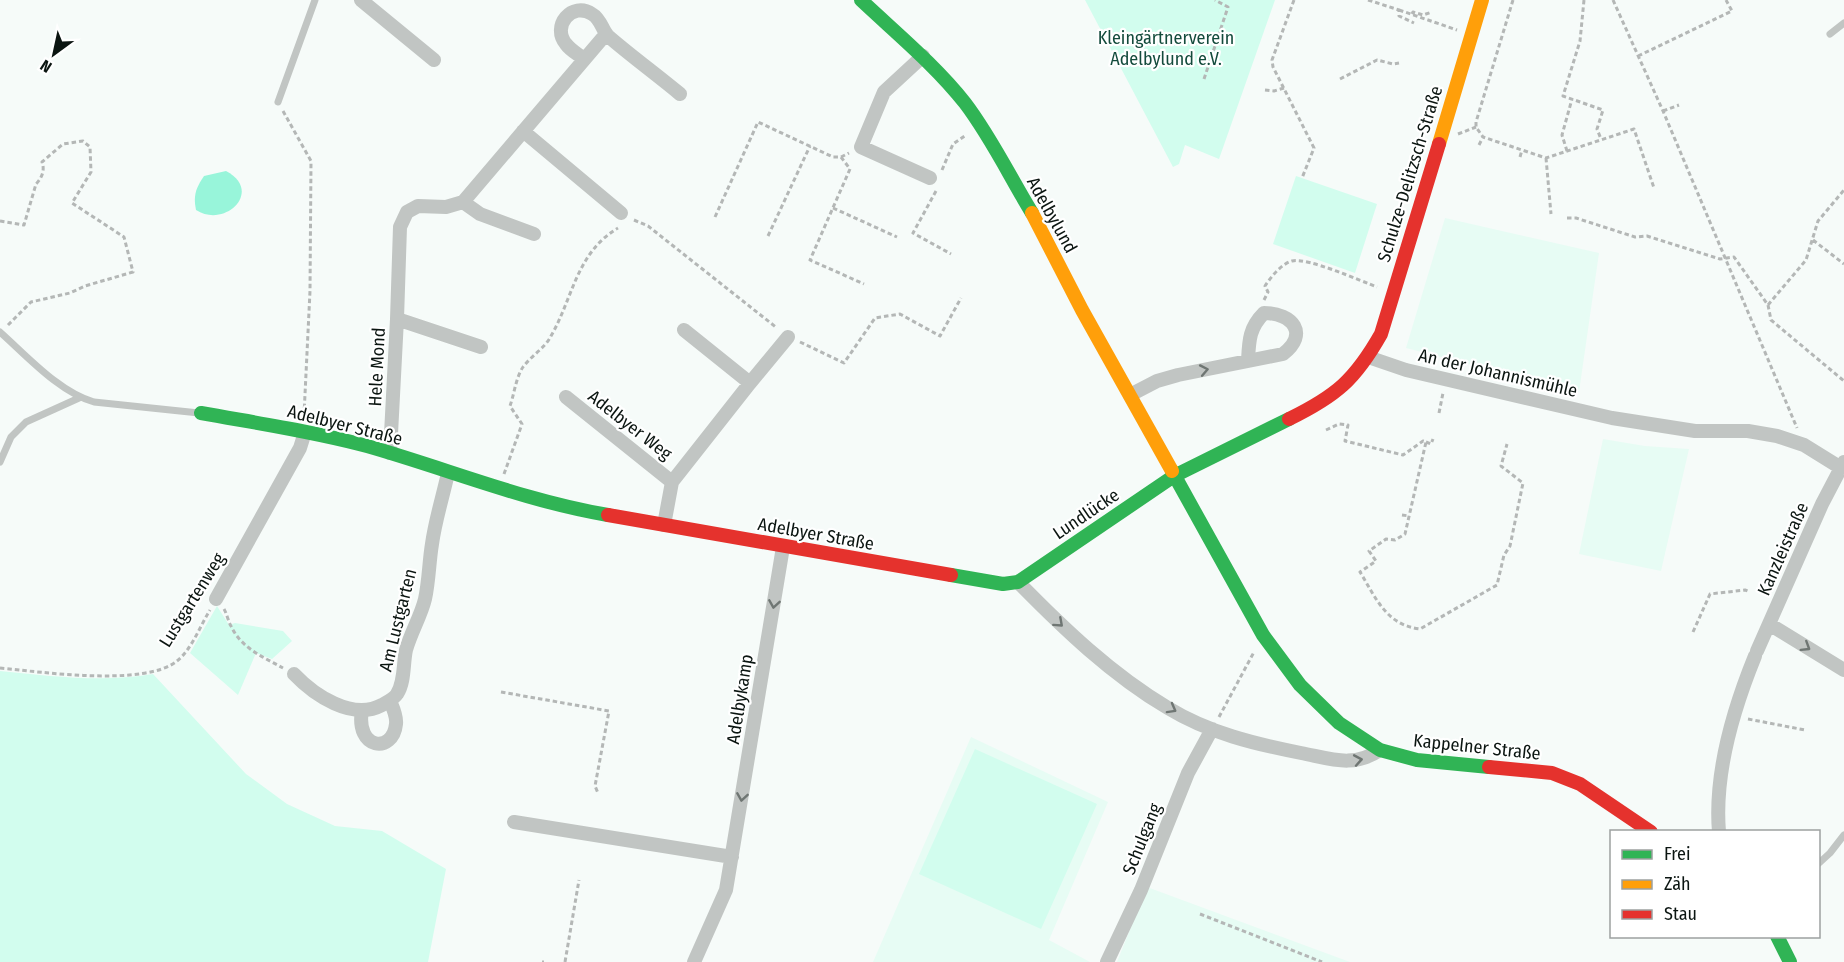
<svg xmlns="http://www.w3.org/2000/svg" width="1844" height="962" font-family="'Fira Sans Condensed',sans-serif">
	<style>
		.built { fill: #e7fcf4 }
		.green { fill: #d2fdee }
		.water { fill: #98f5da }
		.lines { fill: none; stroke-linecap: round; stroke-linejoin: round }
		.path { stroke: #b4b7b6; stroke-width: 3; stroke-dasharray: 4.5 3; stroke-linecap: butt }
		.lane { stroke: #c1c5c3; stroke-width: 7 }
		.street { stroke: #c1c5c3; stroke-width: 14 }
		.fast { stroke: #30b455; stroke-width: 14 }
		.slow { stroke: #ff9f0a; stroke-width: 14 }
		.jam { stroke: #e5322d; stroke-width: 14 }
		.oneway { stroke: #6f7673 }
		.labels { text-anchor: middle; dominant-baseline: central; stroke-width: 4.5; stroke-linejoin: round; paint-order: stroke }
		.park-label { font-size: 18px; fill: #134b3c; stroke: #fff }
		.street-label { font-size: 18px; fill: #0b1511; stroke: #fff }
	</style>
	<rect width="100%" height="100%" fill="#f6fbf9"/>
	<path class="built" d="M 1445,218 L 1599,253 L 1579,392 L 1406,348 Z
		M 1603,439 L 1645,446 L 1689,449 L 1661,571 L 1579,554 Z
		M 971,737 L 1108,802 L 1049,940 L 1090,962 L 873,962 Z
		M 1147,887 L 1350,962 L 1117,962 Z"/>
	<path class="green" d="M 1085,0 L 1275,0 L 1219,159 L 1185,145 L 1179,164 L 1173,167 Z
		M 1296,176 L 1377,204 L 1355,273 L 1273,244 Z
		M 217,606 L 229,625 L 235,623 L 283,631 L 292,641 L 272,659 L 256,653 L 238,695 L 190,653 Z
		M 0,671 C 51,676 102,683 153,674 L 246,774 L 287,804 L 335,826 L 382,831 L 446,869 L 428,962 L 0,962 Z
		M 975,749 L 1097,804 L 1041,929 L 919,874 Z"/>
	<path class="water" d="M 226,171 C 264,191 225,229 196,210 C 193,195 196,188 204,176 Z"/>
	<g class="lines">
		<path class="path" d="M 1294,0 L 1272,60 L 1273,67 L 1314,148 L 1302,178
			M 1368,0 L 1399,10 L 1399,16 L 1414,23
			M 1513,0 L 1476,122 L 1476,127 L 1483,137 L 1546,158 L 1634,129 L 1654,188
			M 1584,0 L 1580,41 L 1563,96 L 1603,110 L 1597,129 L 1601,139
			M 1613,0 L 1663,111 L 1797,428
			M 1399,10 L 1457,30
			M 1412,14 L 1413,12 L 1423,15 L 1432,12
			M 1638,56 L 1732,11 L 1726,0
			M 1204,79 L 1228,7 L 1215,0
			M 1340,79 L 1377,60 L 1393,64 L 1399,63
			M 1265,90 L 1274,91 L 1284,88
			M 283,111 L 311,161 L 310,291 L 304,415
			M 1663,111 L 1679,105
			M 1458,134 L 1476,127
			M 1479,145 L 1483,137
			M 1567,151 L 1562,135 L 1572,99
			M 841,157 L 850,169 L 810,260 L 864,284
			M 1520,157 L 1522,150
			M 1546,158 L 1551,214
			M 942,170 L 953,144 L 966,135
			M 936,191 L 913,233 L 951,254
			M 833,208 L 897,237
			M 715,217 L 758,122 L 833,157 L 841,157 L 849,153
			M 1567,218 L 1576,218 L 1635,237 L 1647,236 L 1720,259 L 1734,257 L 1768,305 L 1771,320 L 1844,381
			M 634,220 L 648,226 L 777,328
			M 0,221 L 24,225 L 36,184 C 42,178 45,170 42,162 L 63,144 L 83,141 L 90,147 L 91,172 L 72,203 L 124,237 L 133,272 L 85,286 L 70,293 L 31,302 L 8,325
			M 768,236 L 810,146
			M 1813,240 L 1844,264
			M 1264,300 L 1268,292 L 1265,286 C 1271,277 1281,264 1292,261 C 1307,257 1361,281 1377,287
			M 1768,305 L 1806,260 L 1818,221 L 1844,190
			M 800,342 L 844,363 L 875,318 L 900,314 L 940,336 L 961,298
			M 1439,413 L 1443,393
			M 1326,430 L 1339,424 L 1348,425 L 1345,441 L 1403,455 L 1423,441 L 1426,442 L 1405,534 L 1395,540 L 1386,539 L 1369,551 L 1376,561 L 1360,572 C 1376,598 1386,625 1420,629 L 1497,585 L 1504,555 L 1510,546 L 1523,483 L 1501,466 L 1507,444
			M 1426,442 L 1431,444 L 1433,439
			M 504,474 L 522,424 L 510,406 C 514,395 516,377 523,367 C 531,356 545,348 551,336 C 573,298 576,253 618,228
			M 1402,515 L 1409,516
			M 224,609 C 227,614 228,621 231,626 C 241,648 263,657 283,668
			M 1693,632 L 1710,594 L 1745,590 L 1750,592
			M 0,668 C 42,672 145,687 177,661 C 192,649 200,626 210,610
			M 501,692 L 609,711 L 595,786 L 598,793
			M 1219,717 L 1254,652
			M 1748,719 L 1805,730
			M 1200,914 L 1322,962
			M 542,962 L 544,962
			M 565,962 L 579,880"/>
		<path class="lane" d="M 1830,34 L 1844,23
			M 278,102 L 315,0
			M 0,332 C 27,356 59,392 94,402 L 199,413
			M 0,462 L 11,437 L 26,422 L 79,398
			M 1818,864 L 1830,853 L 1844,835"/>
		<path class="street" d="M 361,0 L 434,60
			M 923,56 L 884,92 L 861,147 L 930,178
			M 584,59 C 578,54 570,50 566,44 C 551,26 572,1 592,14 C 601,19 602,30 608,36 C 631,56 656,74 680,94
			M 523,131 L 621,213
			M 463,202 L 480,214 L 534,234
			M 397,319 L 481,347
			M 684,330 L 750,383 L 788,337
			M 1368,357 L 1406,370 L 1612,418 L 1695,431 L 1748,431 L 1777,436 L 1804,445 L 1841,468
			M 1130,395 L 1157,381 L 1178,375 L 1283,354 C 1309,334 1293,313 1264,313 C 1249,328 1249,341 1248,361
			M 566,397 L 672,482
			M 390,453 L 397,319 L 400,227 L 407,212 L 418,206 L 446,207 L 463,202 L 606,34
			M 664,525 L 672,482 L 750,383
			M 1018,582 C 1063,628 1112,675 1168,708 C 1209,733 1255,744 1301,753 C 1332,759 1353,768 1380,750
			M 216,599 L 300,448 L 305,432
			M 1769,624 L 1844,670
			M 1757,651 L 1822,504 L 1844,462
			M 294,674 C 314,695 352,721 382,705 C 387,702 394,699 397,694 C 405,682 403,663 406,650 C 411,632 421,616 425,599 C 429,581 429,562 432,544 C 435,521 443,496 448,473
			M 362,710 C 355,750 393,754 396,724 C 397,716 393,708 390,701
			M 514,822 L 732,857
			M 1719,832 C 1714,773 1733,710 1755,656
			M 694,962 L 726,890 L 783,547
			M 1107,962 L 1141,890 L 1188,773 L 1212,729"/>
		<path class="fast" d="M 861,0 C 896,33 935,65 965,103 C 991,137 1010,177 1032,213
			M 201,413 C 256,423 312,431 367,446 C 448,469 525,501 608,515
			M 1172,471 L 1263,635 L 1300,685 L 1339,723 L 1380,750 L 1417,760 L 1489,767
			M 951,575 L 1003,584 L 1018,582 L 1174,476 L 1289,419
			M 1777,936 L 1790,962"/>
		<path class="slow" d="M 1439,144 L 1482,0
			M 1032,213 L 1082,310 L 1172,471"/>
		<path class="jam" d="M 1289,419 C 1336,396 1355,380 1381,334 L 1439,144
			M 608,515 L 951,575
			M 1489,767 L 1552,773 L 1580,784 L 1651,832"/>
	</g>
	<defs><path id="oneway-chevron" d="M-2-3.5L2.5 0L-2 3.5" fill="none" stroke-width="1.6" stroke-linecap="round" stroke-linejoin="round" transform="scale(1.5)"/></defs>
	<g class="oneway">
		<use href="#oneway-chevron" transform="translate(1204 370) rotate(-11)"/>
		<use href="#oneway-chevron" transform="translate(774 604) rotate(99)"/>
		<use href="#oneway-chevron" transform="translate(1059 623) rotate(42)"/>
		<use href="#oneway-chevron" transform="translate(1806 647) rotate(32)"/>
		<use href="#oneway-chevron" transform="translate(1172 709) rotate(29)"/>
		<use href="#oneway-chevron" transform="translate(1358 760) rotate(-10)"/>
		<use href="#oneway-chevron" transform="translate(742 797) rotate(99)"/>
	</g>
	<g class="labels">
		<g class="park-label">
			<text x="1166" y="38">Kleingärtnerverein<tspan x="1166" dy="21">Adelbylund e.V.</tspan></text>
		</g>
		<g class="street-label">
			<text transform="translate(1410 174) rotate(-73)">Schulze-Delitzsch-Straße</text>
			<text transform="translate(1052 215) rotate(61)">Adelbylund</text>
			<text transform="translate(377 367) rotate(-87)">Hele Mond</text>
			<text transform="translate(1498 373) rotate(13)">An der Johannismühle</text>
			<text transform="translate(345 425) rotate(14)">Adelbyer Straße</text>
			<text transform="translate(630 425) rotate(38)">Adelbyer Weg</text>
			<text transform="translate(1086 514) rotate(-34)">Lundlücke</text>
			<text transform="translate(816 534) rotate(10)">Adelbyer Straße</text>
			<text transform="translate(1783 549) rotate(-66)">Kanzleistraße</text>
			<text transform="translate(192 600) rotate(-58)">Lustgartenweg</text>
			<text transform="translate(398 620) rotate(-76)">Am Lustgarten</text>
			<text transform="translate(740 699) rotate(-81)">Adelbykamp</text>
			<text transform="translate(1477 747) rotate(6)">Kappelner Straße</text>
			<text transform="translate(1142 839) rotate(-68)">Schulgang</text>
		</g>
	</g>
	<rect x="1610" y="830" width="210" height="108" fill="#ffffff" stroke="#9da1a0" stroke-width="1.5"/>
	<rect x="1622" y="850" width="30" height="9" fill="#30b455" stroke="#9da1a0" stroke-width="1.5"/>
	<text x="1664" y="860" font-size="18" fill="#0b1511">Frei</text>
	<rect x="1622" y="880" width="30" height="9" fill="#ff9f0a" stroke="#9da1a0" stroke-width="1.5"/>
	<text x="1664" y="890" font-size="18" fill="#0b1511">Zäh</text>
	<rect x="1622" y="910" width="30" height="9" fill="#e5322d" stroke="#9da1a0" stroke-width="1.5"/>
	<text x="1664" y="920" font-size="18" fill="#0b1511">Stau</text>
	<g transform="translate(54 54) rotate(213)" stroke="#ffffff" stroke-width="4.5" paint-order="stroke">
	<path d="M0-4.5L10 22L0 15L-10 22Z" fill="#0b1511"/>
	<text y="-9" font-size="16" font-weight="bold" text-anchor="middle" fill="#0b1511">N</text>
	</g>
</svg>
